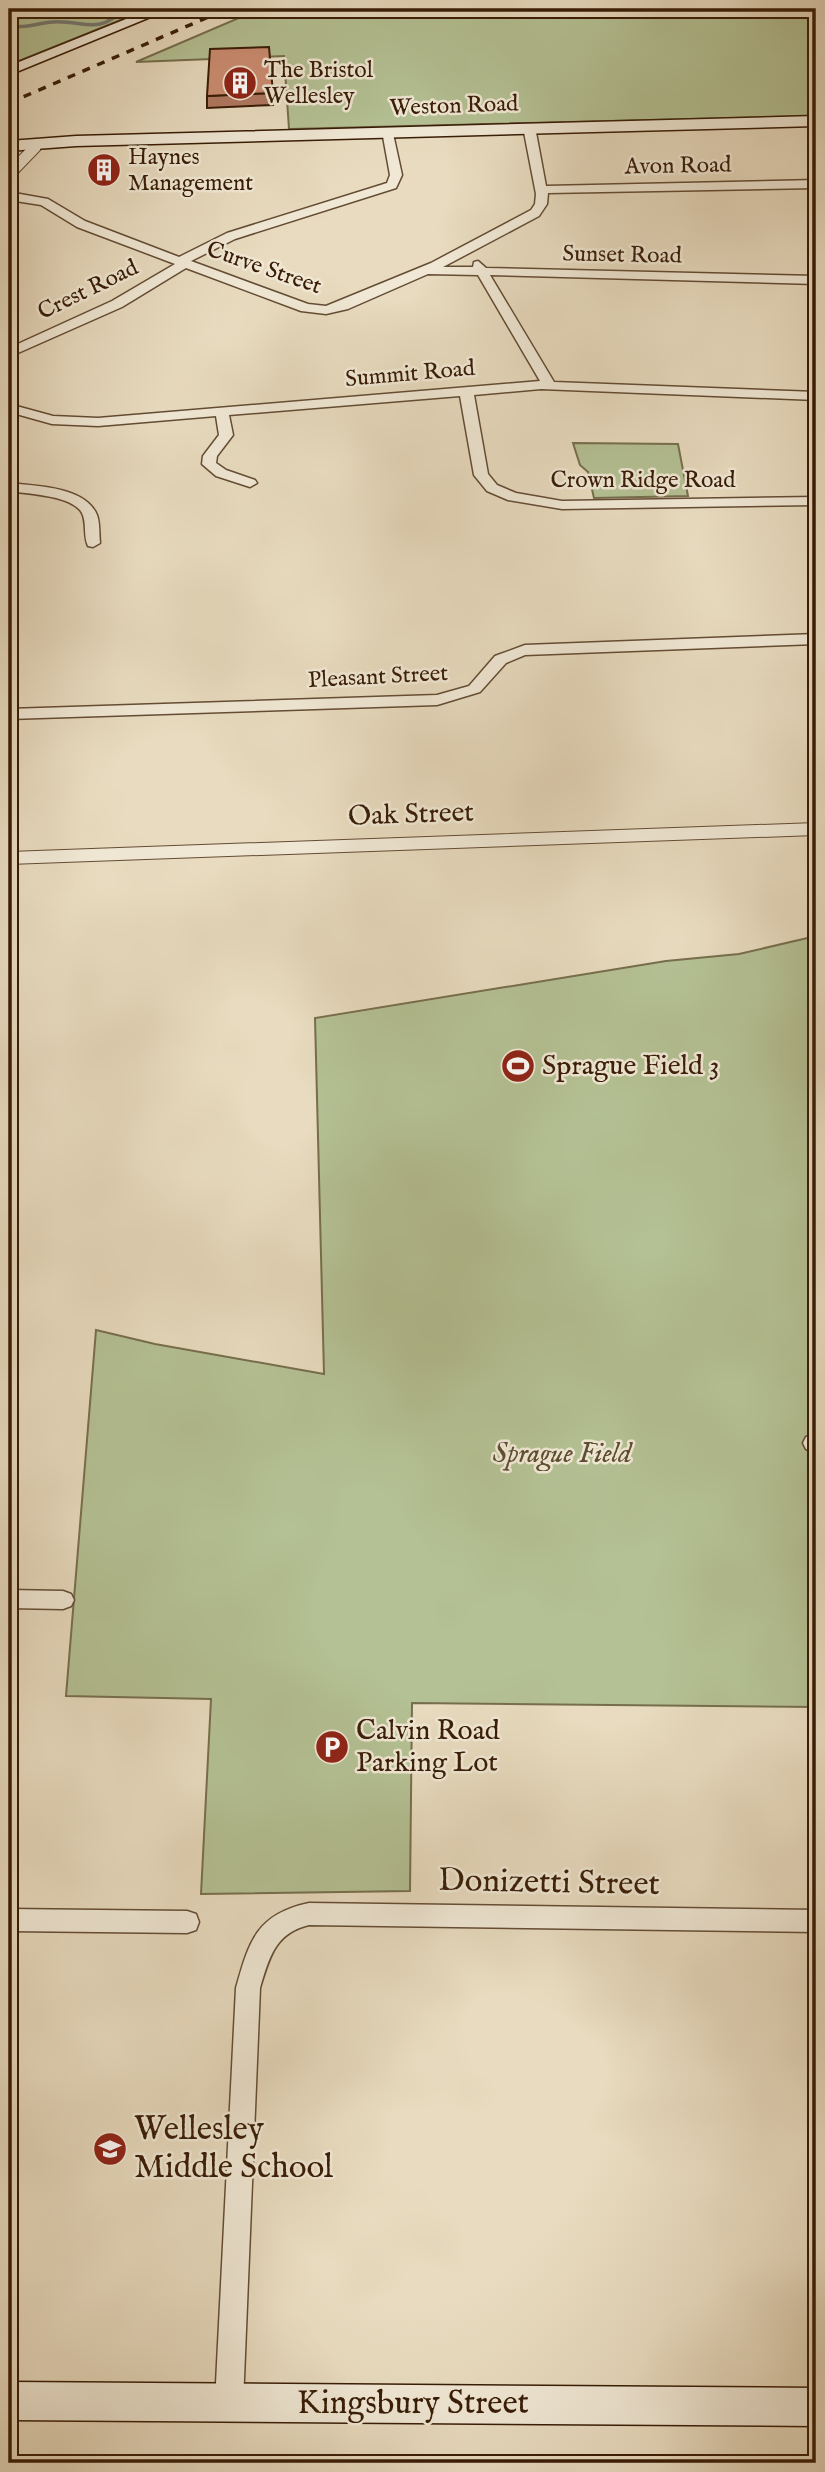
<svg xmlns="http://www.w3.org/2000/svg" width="825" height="2472" font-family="'IM FELL English',serif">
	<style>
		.green { fill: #b4c194; stroke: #766e4d; stroke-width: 2 }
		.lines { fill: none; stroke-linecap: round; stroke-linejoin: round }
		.stream { stroke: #747a74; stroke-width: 3.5 }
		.minor-casing { stroke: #644c34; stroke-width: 3 }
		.tertiary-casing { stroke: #644c34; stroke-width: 2 }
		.secondary-casing { stroke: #381c06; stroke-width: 3 }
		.minor { fill: #f0e8d5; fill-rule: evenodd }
		.tertiary { fill: #f0e8d5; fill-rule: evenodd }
		.secondary { fill: #f0e8d5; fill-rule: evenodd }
		.rail { stroke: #381c06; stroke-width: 3.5; stroke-dasharray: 8 8; stroke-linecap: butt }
		.wall { fill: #af7861; stroke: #381c06; stroke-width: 2 }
		.building { fill: #cb8c71; stroke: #381c06; stroke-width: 2 }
		.labels { text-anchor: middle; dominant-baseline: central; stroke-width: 5; stroke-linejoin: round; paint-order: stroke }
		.far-poi-label { font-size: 23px; fill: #381c06; stroke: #f0e8d5; text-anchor: start }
		.far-street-label { font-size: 23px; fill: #381c06; stroke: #f0e8d5 }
		.street-label { font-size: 28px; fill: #381c06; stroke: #f0e8d5 }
		.poi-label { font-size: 28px; fill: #381c06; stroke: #f0e8d5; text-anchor: start }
		.park-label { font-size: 28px; font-style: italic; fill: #5d4e31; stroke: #f0e8d5 }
		.near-street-label { font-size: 33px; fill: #381c06; stroke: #f0e8d5 }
		.near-poi-label { font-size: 33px; fill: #381c06; stroke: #f0e8d5; text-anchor: start }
	</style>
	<rect width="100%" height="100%" fill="#e8dbbf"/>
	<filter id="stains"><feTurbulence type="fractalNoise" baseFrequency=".00286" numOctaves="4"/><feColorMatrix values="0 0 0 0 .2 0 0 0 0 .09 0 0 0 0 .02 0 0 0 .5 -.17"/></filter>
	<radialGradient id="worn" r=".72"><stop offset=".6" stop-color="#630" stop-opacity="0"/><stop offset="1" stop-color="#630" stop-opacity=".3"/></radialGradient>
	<path class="green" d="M 9,9 L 148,9 L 9,65 Z
		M 260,9 L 816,9 L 816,116 L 289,129 L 284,56 L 136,62 Z
		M 573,443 L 678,444 L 688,496 L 594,498 L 588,472 L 580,465 Z
		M 816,936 L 816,1412 L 811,1425 L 816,1471 L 816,1707 L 412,1703 L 410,1891 L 201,1894 L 211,1699 L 66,1696 L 96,1330 L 155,1344 L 324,1374 L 315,1018 L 666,961 L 739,954 Z"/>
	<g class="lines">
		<path class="stream" d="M 9,26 C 25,29 37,23 53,22 C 84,20 97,36 124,9"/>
		<g class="minor-casing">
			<path id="minor" d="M 529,124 L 535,127 L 546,186 L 816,180 L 816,188 L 548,193 L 547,204 L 539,216 L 443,267 L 473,267 L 474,262 L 478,261 L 486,268 L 816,276 L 816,284 L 490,275 L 554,382 L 816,392 L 816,400 L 541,389 L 474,395 L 488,474 L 497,485 L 516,493 L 562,501 L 816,497 L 816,505 L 562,509 L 508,500 L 487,491 L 474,475 L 460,396 L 229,415 L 233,435 L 217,456 L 216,463 L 226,470 L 255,480 L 257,483 L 250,487 L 216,476 L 202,464 L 203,456 L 219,435 L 216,416 L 98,426 L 52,424 L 9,412 L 9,404 L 53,416 L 98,418 L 540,381 L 478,275 L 428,274 L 348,309 L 326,314 L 301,311 L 186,268 L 122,307 L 9,357 L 9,348 L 112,301 L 175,264 L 77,227 L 41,205 L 9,200 L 9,192 L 48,199 L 85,221 L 179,257 L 227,233 L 387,183 L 390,175 L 382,131 L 392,129 L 402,175 L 396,188 L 235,239 L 191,261 L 308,304 L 326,306 L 431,263 L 531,210 L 535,204 L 536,194 L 523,127 Z
				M 9,483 C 35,486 85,486 97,515 C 100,523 99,534 100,543 L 93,547 L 88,546 C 83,536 87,523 82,513 C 72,495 27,494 9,491 Z
				M 816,634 L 816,644 L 525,655 L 506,663 L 480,692 L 437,705 L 9,719 L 9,709 L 437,695 L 469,686 L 495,656 L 525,645 Z
				M 813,1435 L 816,1436 L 816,1453 L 806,1449 L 803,1443 L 806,1437 Z
				M 9,1590 L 63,1591 L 71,1594 L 74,1600 L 71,1606 L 63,1609 L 9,1608 Z
				M 309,1903 L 816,1910 L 816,1932 L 309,1925 C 275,1933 269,1958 260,1988 L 243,2403 L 239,2413 L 229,2417 L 219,2413 L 215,2403 L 236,1988 C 249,1941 257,1914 309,1903 Z
				M 9,1909 L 187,1911 L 196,1914 L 199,1922 L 196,1930 L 187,1933 L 9,1931 Z"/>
		</g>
		<g class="tertiary-casing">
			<path id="tertiary" d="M 34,140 L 41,144 L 40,150 L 14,177 L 9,178 L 9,166 L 26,149 L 29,141 Z
				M 816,823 L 816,835 L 9,864 L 9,852 Z"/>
		</g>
		<g class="secondary-casing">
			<path id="secondary" d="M 151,9 L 170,9 L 9,75 L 9,66 Z
				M 816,116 L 816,126 L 76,146 L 9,151 L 9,141 L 76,136 Z
				M 9,2382 L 816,2388 L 816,2426 L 9,2420 Z"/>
		</g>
		<use href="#minor" class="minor"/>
		<use href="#tertiary" class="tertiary"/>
		<use href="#secondary" class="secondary"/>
		<path class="rail" d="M 9,103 L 227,9"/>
	</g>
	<path class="wall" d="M 273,93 L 273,105 L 207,108 L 207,96 Z"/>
	<path class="building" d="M 269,47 L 273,93 L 207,96 L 210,49 Z"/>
	<defs>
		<g id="building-disc" transform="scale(1.75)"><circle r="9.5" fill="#8f2418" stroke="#f0e8d5"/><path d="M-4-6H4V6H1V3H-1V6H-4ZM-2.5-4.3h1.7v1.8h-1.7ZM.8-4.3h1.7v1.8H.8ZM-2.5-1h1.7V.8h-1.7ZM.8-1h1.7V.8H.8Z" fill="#fff"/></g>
		<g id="stadium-disc" transform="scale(1.75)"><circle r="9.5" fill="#8f2418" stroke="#f0e8d5"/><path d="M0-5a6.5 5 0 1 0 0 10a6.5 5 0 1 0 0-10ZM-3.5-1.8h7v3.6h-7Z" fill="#fff"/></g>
		<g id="parking-disc" transform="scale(1.75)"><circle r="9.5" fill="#8f2418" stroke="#f0e8d5"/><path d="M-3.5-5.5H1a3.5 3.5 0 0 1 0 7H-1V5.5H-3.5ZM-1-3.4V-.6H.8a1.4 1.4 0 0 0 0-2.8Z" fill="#fff"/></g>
		<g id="school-disc" transform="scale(1.75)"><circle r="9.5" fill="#8f2418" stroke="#f0e8d5"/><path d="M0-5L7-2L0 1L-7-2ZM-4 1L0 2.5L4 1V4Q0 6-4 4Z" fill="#fff"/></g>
	</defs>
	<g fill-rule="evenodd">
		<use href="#building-disc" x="240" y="83"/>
		<use href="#building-disc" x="104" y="170"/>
		<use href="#stadium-disc" x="518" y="1066"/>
		<use href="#parking-disc" x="332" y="1747"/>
		<use href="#school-disc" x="110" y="2149"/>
	</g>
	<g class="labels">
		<g class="far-poi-label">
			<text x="264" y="70">The Bristol<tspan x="264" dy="26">Wellesley</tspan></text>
			<text x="128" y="157">Haynes<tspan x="128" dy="26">Management</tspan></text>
		</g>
		<g class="far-street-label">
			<text transform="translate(454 106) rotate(-2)">Weston Road</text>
			<text transform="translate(678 166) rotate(-1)">Avon Road</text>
			<text transform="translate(622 255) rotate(1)">Sunset Road</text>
			<text transform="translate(264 268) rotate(19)">Curve Street</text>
			<text transform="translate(88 290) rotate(-26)">Crest Road</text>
			<text transform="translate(410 374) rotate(-5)">Summit Road</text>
			<text x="643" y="480">Crown Ridge Road</text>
			<text transform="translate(378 677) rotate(-3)">Pleasant Street</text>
		</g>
		<g class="street-label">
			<text transform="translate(411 815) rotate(-2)">Oak Street</text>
		</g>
		<g class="poi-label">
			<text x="542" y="1066">Sprague Field 3</text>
			<text x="356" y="1731">Calvin Road<tspan x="356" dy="32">Parking Lot</tspan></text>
		</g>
		<g class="park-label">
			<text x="562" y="1454">Sprague Field</text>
		</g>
		<g class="near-street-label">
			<text transform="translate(549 1883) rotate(1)">Donizetti Street</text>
			<text x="413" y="2404">Kingsbury Street</text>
		</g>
		<g class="near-poi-label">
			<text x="134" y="2130">Wellesley<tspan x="134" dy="38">Middle School</tspan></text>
		</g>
	</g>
	<rect width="825" height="2472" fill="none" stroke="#e8dbbf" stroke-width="35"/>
	<rect x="10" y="10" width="804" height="2451" fill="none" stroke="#381c06" stroke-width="3.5"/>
	<rect x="18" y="18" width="790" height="2437" fill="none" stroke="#381c06" stroke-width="2"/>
	<rect width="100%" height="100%" filter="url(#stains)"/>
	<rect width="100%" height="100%" fill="url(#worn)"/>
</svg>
